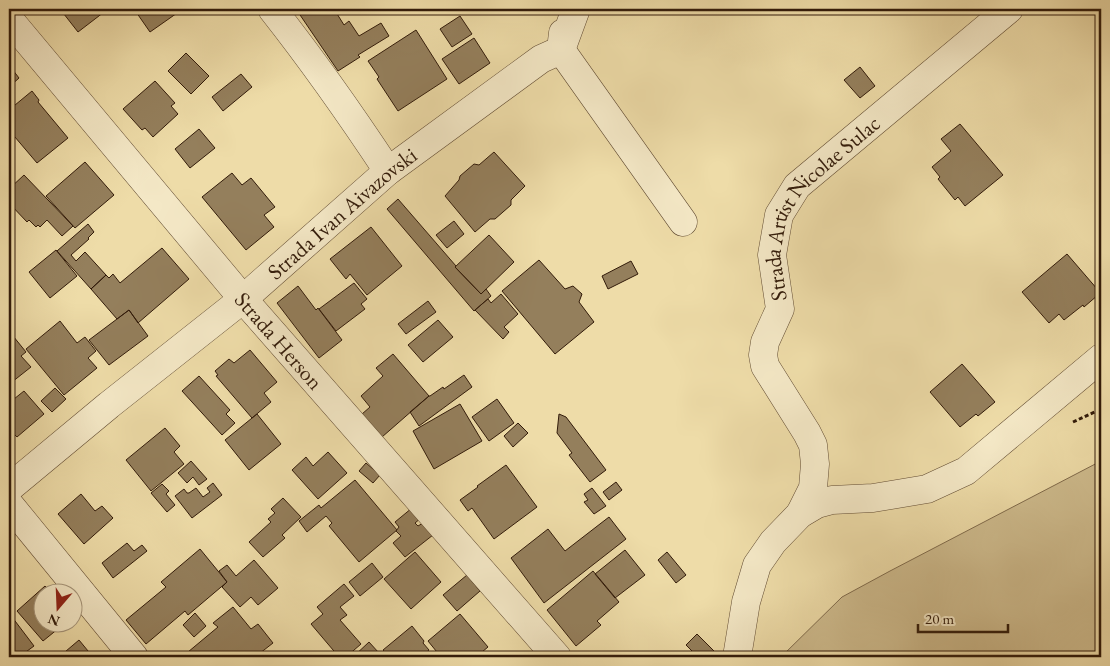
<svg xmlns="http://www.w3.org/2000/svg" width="1110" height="666" font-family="'EB Garamond',serif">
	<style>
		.green { fill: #cebb8d; stroke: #806b4c }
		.building { fill: #947f5c; stroke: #321b0a }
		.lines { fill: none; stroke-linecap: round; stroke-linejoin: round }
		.minor-casing { stroke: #614b32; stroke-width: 29 }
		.path { stroke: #321b0a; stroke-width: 3; stroke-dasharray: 4 2.5; stroke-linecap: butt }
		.minor { stroke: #f4e8c6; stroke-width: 28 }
		.labels { text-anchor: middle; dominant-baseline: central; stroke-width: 4.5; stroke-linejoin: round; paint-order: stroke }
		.street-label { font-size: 22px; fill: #321b0a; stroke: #f4e8c6 }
	</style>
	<rect width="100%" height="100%" fill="#eedca8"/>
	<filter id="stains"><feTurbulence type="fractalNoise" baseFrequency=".004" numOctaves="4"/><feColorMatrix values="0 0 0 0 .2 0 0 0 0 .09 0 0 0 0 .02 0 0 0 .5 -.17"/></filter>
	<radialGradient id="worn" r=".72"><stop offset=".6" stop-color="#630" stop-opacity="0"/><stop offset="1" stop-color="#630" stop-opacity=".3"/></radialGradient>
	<path class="green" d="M 1101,461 L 1101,657 L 781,657 L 842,597 L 890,571 Z"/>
	<path class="building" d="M 60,9 L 108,9 L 78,32 Z
		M 134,9 L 178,9 L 180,11 L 150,32 Z
		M 296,9 L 328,9 L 330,12 L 334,9 L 344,25 L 349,21 L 359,36 L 381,23 L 389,36 L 358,55 L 360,57 L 338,71 Z
		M 460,16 L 472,34 L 452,47 L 440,29 Z
		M 416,30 L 447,79 L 398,111 L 377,79 L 379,77 L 368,61 Z
		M 474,38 L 490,63 L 459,84 L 442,59 Z
		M 186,53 L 209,76 L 191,94 L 168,71 Z
		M 9,65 L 19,78 L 9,87 Z
		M 860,67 L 875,86 L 860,98 L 844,80 Z
		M 241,74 L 252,87 L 223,111 L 212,97 Z
		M 155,81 L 175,103 L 171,106 L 178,114 L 153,137 L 145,128 L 142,130 L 123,109 Z
		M 32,91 L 39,100 L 38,102 L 68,138 L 37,163 L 9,130 L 9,110 Z
		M 960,124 L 1003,175 L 965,206 L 958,197 L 955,200 L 938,179 L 940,177 L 932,167 L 951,151 L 941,139 Z
		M 199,129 L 215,148 L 190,168 L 175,149 Z
		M 494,152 L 525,186 L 511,200 L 511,205 L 495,219 L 490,219 L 475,232 L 445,196 L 459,180 L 460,176 L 474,164 L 479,165 Z
		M 85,162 L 114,195 L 75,228 L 46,196 Z
		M 232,173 L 242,185 L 251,178 L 275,207 L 264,215 L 274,227 L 246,250 L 202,197 Z
		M 24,175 L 73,226 L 62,236 L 47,220 L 40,227 L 38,225 L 36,227 L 29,220 L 27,222 L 9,203 L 9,189 Z
		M 398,199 L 456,266 L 455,267 L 481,294 L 486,289 L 491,296 L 474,311 L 387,209 Z
		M 454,221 L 464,234 L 447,248 L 436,235 Z
		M 88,224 L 94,232 L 88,238 L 89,239 L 71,255 L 76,261 L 85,252 L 106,275 L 91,289 L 57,251 Z
		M 371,227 L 402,266 L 367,295 L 350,274 L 346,279 L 330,259 Z
		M 489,235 L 514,262 L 481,294 L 455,267 Z
		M 162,248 L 189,279 L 138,323 L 129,310 L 117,319 L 91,289 L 106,275 L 109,278 L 113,274 L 120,283 Z
		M 56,250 L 77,276 L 50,298 L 29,272 Z
		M 1067,254 L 1098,290 L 1096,293 L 1098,295 L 1084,307 L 1083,305 L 1064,320 L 1059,314 L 1049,323 L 1022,292 Z
		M 539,260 L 565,289 L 573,286 L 582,294 L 579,302 L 594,322 L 555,354 L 502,291 Z
		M 631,261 L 638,274 L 608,289 L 602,276 Z
		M 354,283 L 367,299 L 361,304 L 365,309 L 336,331 L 319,309 Z
		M 298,286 L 316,310 L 318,308 L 342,340 L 319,358 L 277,303 Z
		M 501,294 L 518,314 L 504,327 L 509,332 L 503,339 L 475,310 L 488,299 L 491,303 Z
		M 428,301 L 436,312 L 406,334 L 398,324 Z
		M 129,310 L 148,336 L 109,365 L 89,340 Z
		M 438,320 L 453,337 L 423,362 L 408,345 Z
		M 60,321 L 77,343 L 85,337 L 96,351 L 88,358 L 97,368 L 64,395 L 26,349 Z
		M 9,331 L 26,352 L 21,356 L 31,367 L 12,382 L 9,378 Z
		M 250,350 L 277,382 L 264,393 L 271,402 L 252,418 L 216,376 L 218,375 L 215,371 L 229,359 L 234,363 Z
		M 393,354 L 429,396 L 382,437 L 362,414 L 370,407 L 361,396 L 383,376 L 376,368 Z
		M 962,364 L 995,402 L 978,416 L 976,414 L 960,427 L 930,392 Z
		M 464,375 L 472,387 L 419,426 L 410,412 L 429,396 L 430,396 L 443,387 L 444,389 Z
		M 199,376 L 230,410 L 226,414 L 235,423 L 222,435 L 182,391 Z
		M 55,388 L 66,399 L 52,412 L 41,401 Z
		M 24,391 L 44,414 L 17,437 L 9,429 L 9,392 L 14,399 Z
		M 497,399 L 514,423 L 489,441 L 472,417 Z
		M 460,404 L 482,441 L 434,469 L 413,431 Z
		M 257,414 L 281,444 L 249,470 L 225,440 Z
		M 559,414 L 566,417 L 606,470 L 590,482 L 569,455 L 572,453 L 557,433 Z
		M 518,423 L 528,433 L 513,447 L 504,436 Z
		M 165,428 L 180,446 L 174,452 L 184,464 L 151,491 L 126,460 Z
		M 328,452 L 347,473 L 318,499 L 292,470 L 306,457 L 313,466 Z
		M 191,461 L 207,479 L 199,485 L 193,477 L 187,483 L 178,473 Z
		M 366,463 L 380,475 L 373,483 L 359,471 Z
		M 506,465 L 537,507 L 494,539 L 472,508 L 468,511 L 460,500 L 478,487 L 477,486 Z
		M 355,480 L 397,530 L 359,562 L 329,526 L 332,523 L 326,516 L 307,532 L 299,521 L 319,505 L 321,508 Z
		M 616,482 L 622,490 L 609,500 L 603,492 Z
		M 213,483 L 222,495 L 192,518 L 175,496 L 184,489 L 187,493 L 189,493 L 196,488 L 203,497 L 210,492 L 207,488 Z
		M 162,484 L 169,491 L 166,494 L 175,505 L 167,512 L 151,493 Z
		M 592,488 L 606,506 L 594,514 L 584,502 L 588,500 L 584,494 Z
		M 81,494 L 95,511 L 102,506 L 113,518 L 84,544 L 58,514 Z
		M 283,498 L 301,517 L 282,535 L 285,538 L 263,557 L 249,542 L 271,522 L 268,519 L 275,513 L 271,509 Z
		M 412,508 L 421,518 L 415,523 L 418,526 L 423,523 L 433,535 L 405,557 L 393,543 L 401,536 L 396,531 L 399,527 L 395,522 Z
		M 609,517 L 626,539 L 544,603 L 511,558 L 548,529 L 565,551 Z
		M 127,543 L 134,551 L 142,545 L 147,551 L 113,578 L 102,563 Z
		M 200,549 L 227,582 L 188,615 L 185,611 L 146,644 L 126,620 L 166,587 L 161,582 Z
		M 625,550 L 645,575 L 615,598 L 595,574 Z
		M 415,552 L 441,582 L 411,609 L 384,579 Z
		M 667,552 L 686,575 L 676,583 L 658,560 Z
		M 254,560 L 278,588 L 258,605 L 251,597 L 240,607 L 222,587 L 227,582 L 219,571 L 227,565 L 236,576 Z
		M 372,563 L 383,577 L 360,596 L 349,582 Z
		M 593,571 L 619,602 L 597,621 L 601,625 L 576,646 L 547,610 Z
		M 467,575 L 480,591 L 457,611 L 443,595 Z
		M 344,584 L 354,596 L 340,607 L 347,615 L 340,620 L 361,644 L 346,657 L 339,657 L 311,624 L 323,614 L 317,607 Z
		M 45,586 L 52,594 L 42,594 L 42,624 L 64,624 L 43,641 L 17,611 Z
		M 233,607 L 251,629 L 258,624 L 273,643 L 255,657 L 182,657 L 218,627 L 213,623 Z
		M 9,613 L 34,646 L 19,657 L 9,657 Z
		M 195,613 L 206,626 L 194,637 L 183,625 Z
		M 460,614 L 488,647 L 476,657 L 441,657 L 428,641 Z
		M 412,626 L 424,641 L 423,643 L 429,650 L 421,657 L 390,657 L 383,650 Z
		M 697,634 L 720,657 L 698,657 L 686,645 Z
		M 79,640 L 93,657 L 59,657 Z
		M 369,642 L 379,653 L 375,657 L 353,657 Z"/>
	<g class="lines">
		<g class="minor-casing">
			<g id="minor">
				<path d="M 272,9 C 313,61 351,115 388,171"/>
				<path id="s1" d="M 9,19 L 243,299 L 557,657"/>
				<path d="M 563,33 L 561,50 L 683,222"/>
				<path id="s2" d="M 9,488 L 109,405 L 243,299 L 388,171 L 541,59 L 561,50 L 576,9"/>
				<path d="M 9,504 L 134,657"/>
				<path id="s3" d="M 800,514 L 813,488 L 815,464 L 813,445 L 807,433 L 765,366 L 763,355 L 765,342 L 780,309 L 772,255 L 779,215 L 797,186 L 1009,9"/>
				<path d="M 737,657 L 746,602 L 757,565 L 773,542 L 800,514 L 817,504 L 832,500 L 873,498 L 927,489 L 966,471 L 1101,358"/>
			</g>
		</g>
		<path class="path" d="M 1073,422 L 1101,409"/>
		<use href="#minor" class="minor"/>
	</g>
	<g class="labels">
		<g class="street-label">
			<text stroke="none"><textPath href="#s3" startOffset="346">Strada Artist Nicolae Sulac</textPath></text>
			<text stroke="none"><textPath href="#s2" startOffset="432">Strada Ivan Aivazovski</textPath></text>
			<text stroke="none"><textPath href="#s1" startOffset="420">Strada Herson</textPath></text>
		</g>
	</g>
	<rect width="1110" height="666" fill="none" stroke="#eedca8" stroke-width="30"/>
	<rect x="10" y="10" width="1090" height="646" fill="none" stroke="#321b0a" stroke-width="2.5"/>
	<rect x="15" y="15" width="1080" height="636" fill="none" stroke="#321b0a"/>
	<g transform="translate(58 608) rotate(199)"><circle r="24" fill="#f4e8c6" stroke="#a6967b"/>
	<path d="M0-4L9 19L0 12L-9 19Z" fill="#8f2418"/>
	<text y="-8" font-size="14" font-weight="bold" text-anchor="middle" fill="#321b0a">N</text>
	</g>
	<path d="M918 624v8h90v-8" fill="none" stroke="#321b0a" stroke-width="2.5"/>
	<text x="925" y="624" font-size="15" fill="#321b0a" stroke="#f4e8c6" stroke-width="4" paint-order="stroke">20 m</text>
	<rect width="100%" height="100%" filter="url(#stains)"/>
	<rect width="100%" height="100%" fill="url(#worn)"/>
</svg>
